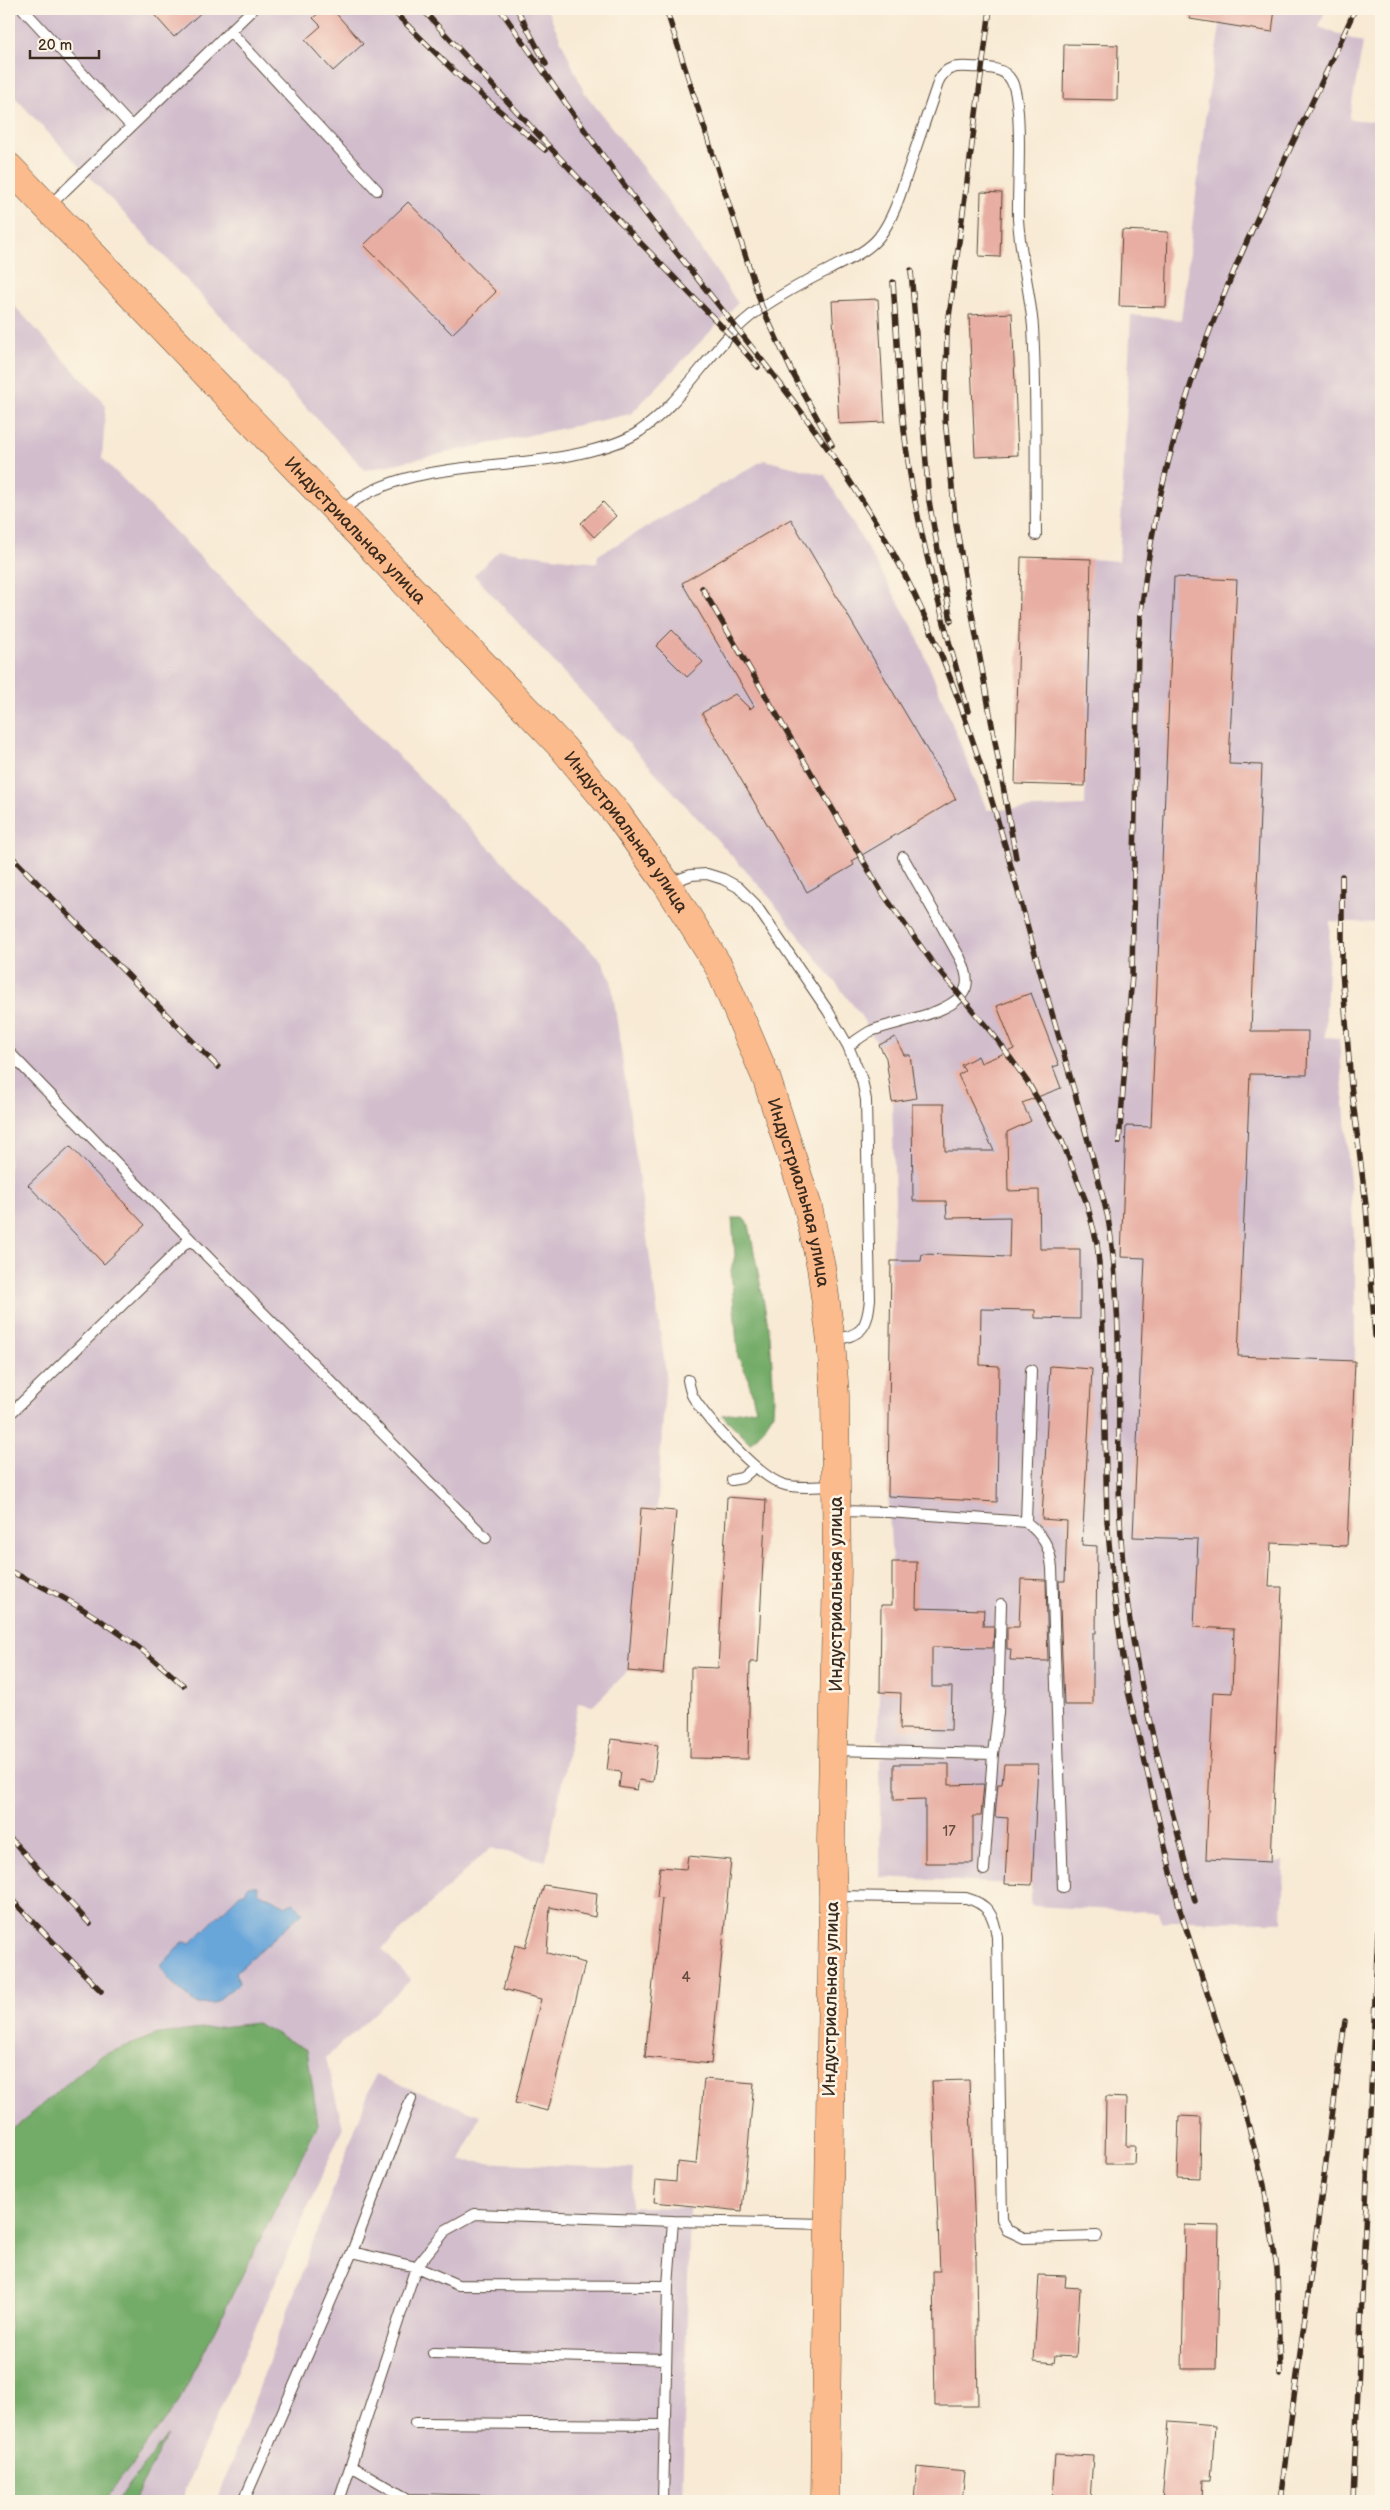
<svg xmlns="http://www.w3.org/2000/svg" width="1390" height="2510" font-family="'Balsamiq Sans',sans-serif">
	<style>
		.industrial { fill: #d1bdcc }
		.forest { fill: #73ab68; stroke: #576a43 }
		.water { fill: #67a5d9; stroke: #51687c }
		.building { fill: #e8aea3 }
		.lines { fill: none; stroke-linecap: round; stroke-linejoin: round }
		.lane-casing { stroke: #574739; stroke-width: 12 }
		.primary-casing { stroke: #574739; stroke-width: 29 }
		.lane { stroke: #fff; stroke-width: 10 }
		.primary { stroke: #fbbb8c; stroke-width: 28 }
		.rail-casing { stroke: #3b2a1e; stroke-width: 5.5 }
		.rail { stroke: #fcf5e5; stroke-width: 4; stroke-dasharray: 11; stroke-linecap: butt }
		.labels { text-anchor: middle; dominant-baseline: central; stroke-width: 5; stroke-linejoin: round; paint-order: stroke }
		.number-label { font-size: 15px; fill: #664b3f }
		.street-label { font-size: 18px; fill: #3b2a1e; stroke: #fcf5e5 }
	</style>
	<rect width="100%" height="100%" fill="#fcf5e5"/>
	<filter id="ink" filterUnits="userSpaceOnUse"><feTurbulence type="fractalNoise" baseFrequency=".02" numOctaves="2"/><feDisplacementMap in="SourceGraphic" scale="10" xChannelSelector="R" yChannelSelector="G"/><feConvolveMatrix kernelMatrix="1 2 1 2 8 2 1 2 1" color-interpolation-filters="sRGB"/></filter>
	<filter id="wash" filterUnits="userSpaceOnUse"><feTurbulence type="fractalNoise" baseFrequency=".0096" numOctaves="4" result="noise"/><feDisplacementMap in="SourceGraphic" scale="20" xChannelSelector="R" yChannelSelector="G"/><feGaussianBlur stdDeviation="1.12" result="paint"/><feColorMatrix in="noise" values="0 0 0 0 0 0 0 0 0 0 0 0 0 0 0 0 0 1.4 0 .05"/><feComposite in="paint" operator="in"/></filter>
	<g filter="url(#wash)">
		<rect width="100%" height="100%" fill="#f8ead4"/>
		<path class="industrial" d="M 9,9 L 547,9 L 584,92 L 657,186 L 738,303 L 631,414 L 365,470 L 9,91 Z
			M 1223,9 L 1326,9 L 1319,27 L 1363,43 L 1349,119 L 1381,122 L 1381,923 L 1330,921 L 1325,1037 L 1339,1038 L 1355,1249 L 1355,1361 L 1347,1546 L 1271,1543 L 1269,1586 L 1282,1587 L 1271,1862 L 1284,1861 L 1282,1922 L 1172,1921 L 1162,1923 L 1158,1912 L 1031,1906 L 1031,1885 L 880,1877 L 880,1759 L 884,1758 L 883,1740 L 878,1740 L 881,1605 L 892,1605 L 892,1562 L 888,1496 L 891,1261 L 895,1201 L 892,1102 L 886,1058 L 859,1013 L 766,893 L 474,575 L 500,550 L 597,563 L 598,555 L 764,460 L 825,475 L 914,629 L 987,810 L 1085,806 L 1091,559 L 1119,561 L 1131,315 L 1181,320 L 1207,102 Z
			M 9,300 L 106,405 L 102,458 L 601,960 L 611,979 L 666,1373 L 657,1509 L 641,1508 L 628,1671 L 593,1706 L 578,1703 L 546,1861 L 490,1848 L 382,1949 L 411,1980 L 326,2058 L 343,2127 L 185,2489 L 183,2501 L 9,2501 Z
			M 375,2075 L 480,2115 L 460,2161 L 633,2169 L 631,2207 L 690,2208 L 682,2501 L 217,2501 Z"/>
		<path class="forest" d="M 732,1218 L 743,1218 L 749,1225 L 770,1335 L 774,1397 L 773,1412 L 766,1425 L 751,1444 L 722,1415 L 756,1409 L 747,1375 L 738,1357 L 731,1270 L 735,1256 Z
			M 256,2023 L 307,2050 L 318,2124 L 179,2401 L 104,2501 L 9,2501 L 9,2132 L 100,2056 L 158,2034 Z
			M 167,2435 L 134,2501 L 117,2501 Z"/>
		<path class="water" d="M 248,1886 L 258,1886 L 258,1892 L 286,1906 L 294,1903 L 303,1912 L 236,1972 L 239,1983 L 213,2004 L 197,2004 L 169,1980 L 161,1966 L 183,1942 L 191,1943 L 240,1894 L 245,1893 Z"/>
		<g id="blocks">
			<path class="building" d="M 149,9 L 205,9 L 174,37 Z
				M 323,9 L 332,9 L 363,44 L 333,71 L 305,40 L 321,26 L 313,18 Z
				M 1191,9 L 1275,9 L 1272,32 L 1190,19 Z
				M 1064,44 L 1118,45 L 1117,100 L 1063,99 Z
				M 981,192 L 1002,193 L 1000,257 L 979,256 Z
				M 408,202 L 496,292 L 452,334 L 364,245 Z
				M 1122,230 L 1168,232 L 1166,307 L 1119,306 Z
				M 878,299 L 885,422 L 839,424 L 832,301 Z
				M 1012,313 L 1018,455 L 975,457 L 969,315 Z
				M 603,502 L 616,516 L 594,537 L 581,523 Z
				M 791,519 L 956,799 L 852,861 L 854,865 L 807,892 L 702,713 L 735,694 L 750,709 L 754,706 L 682,583 Z
				M 1021,557 L 1091,559 L 1085,786 L 1015,784 Z
				M 1174,577 L 1237,580 L 1229,764 L 1262,765 L 1251,1031 L 1308,1031 L 1307,1075 L 1250,1074 L 1238,1356 L 1355,1361 L 1347,1546 L 1271,1543 L 1269,1587 L 1282,1587 L 1271,1862 L 1206,1859 L 1213,1692 L 1232,1693 L 1234,1629 L 1194,1627 L 1198,1539 L 1133,1537 L 1145,1258 L 1121,1257 L 1126,1126 L 1151,1127 Z
				M 672,630 L 703,662 L 687,677 L 656,646 Z
				M 1031,993 L 1059,1065 L 1053,1067 L 1061,1088 L 1022,1103 L 1031,1121 L 1007,1132 L 1008,1191 L 1039,1190 L 1040,1249 L 1080,1249 L 1080,1319 L 1035,1318 L 1035,1310 L 981,1309 L 980,1365 L 999,1366 L 997,1502 L 888,1496 L 891,1261 L 921,1261 L 922,1254 L 1009,1257 L 1010,1217 L 947,1218 L 946,1201 L 913,1201 L 912,1104 L 944,1104 L 945,1151 L 994,1151 L 958,1075 L 965,1071 L 961,1065 L 978,1056 L 981,1063 L 1014,1049 L 997,1006 Z
				M 895,1037 L 904,1055 L 910,1055 L 916,1098 L 892,1102 L 886,1058 L 879,1045 Z
				M 70,1146 L 145,1225 L 104,1264 L 28,1185 Z
				M 1050,1366 L 1092,1369 L 1082,1545 L 1097,1546 L 1096,1633 L 1093,1633 L 1093,1705 L 1064,1705 L 1059,1581 L 1065,1581 L 1067,1521 L 1042,1519 Z
				M 727,1497 L 766,1500 L 758,1662 L 750,1662 L 748,1759 L 690,1758 L 691,1667 L 718,1668 Z
				M 641,1508 L 676,1511 L 663,1674 L 628,1671 Z
				M 892,1562 L 917,1562 L 916,1608 L 984,1610 L 983,1626 L 994,1626 L 993,1648 L 932,1647 L 932,1687 L 952,1687 L 951,1730 L 900,1729 L 901,1693 L 880,1692 L 881,1605 L 892,1605 Z
				M 1021,1579 L 1046,1580 L 1048,1661 L 1010,1660 L 1011,1649 L 1007,1649 L 1007,1627 L 1019,1627 Z
				M 611,1739 L 658,1745 L 653,1782 L 639,1780 L 637,1790 L 619,1787 L 621,1772 L 607,1770 Z
				M 894,1764 L 949,1764 L 949,1785 L 984,1784 L 981,1816 L 973,1816 L 973,1863 L 925,1863 L 925,1799 L 894,1800 Z
				M 1004,1764 L 1038,1764 L 1032,1885 L 1005,1884 L 1008,1818 L 995,1817 L 998,1784 L 1002,1784 Z
				M 688,1856 L 731,1860 L 711,2064 L 645,2057 L 662,1898 L 657,1897 L 660,1867 L 686,1869 Z
				M 544,1885 L 597,1893 L 595,1917 L 550,1907 L 547,1953 L 585,1963 L 548,2111 L 515,2103 L 541,1999 L 503,1989 L 515,1945 L 525,1948 Z
				M 704,2079 L 754,2083 L 742,2211 L 654,2202 L 656,2180 L 676,2182 L 677,2162 L 696,2164 Z
				M 969,2080 L 976,2261 L 978,2406 L 935,2406 L 933,2271 L 940,2271 L 932,2081 Z
				M 1106,2097 L 1127,2098 L 1126,2146 L 1135,2146 L 1134,2164 L 1105,2164 Z
				M 1179,2116 L 1201,2117 L 1200,2178 L 1177,2177 Z
				M 1185,2225 L 1219,2226 L 1216,2369 L 1182,2369 Z
				M 1039,2275 L 1066,2276 L 1065,2287 L 1080,2288 L 1076,2357 L 1055,2356 L 1054,2363 L 1034,2361 Z
				M 1169,2421 L 1215,2425 L 1211,2480 L 1203,2480 L 1202,2501 L 1162,2501 Z
				M 1055,2454 L 1093,2456 L 1090,2501 L 1052,2501 Z
				M 917,2467 L 965,2472 L 962,2501 L 914,2501 Z"/>
		</g>
	</g>
	<g filter="url(#ink)">
		<use href="#blocks" fill-opacity="0" stroke="#574739" stroke-width="1"/>
		<g class="lines">
			<g class="lane-casing">
				<path id="lane" d="M 23,9 L 130,125
					M 230,31 L 377,190
					M 49,206 L 253,9
					M 340,512 C 405,455 513,473 593,450 C 609,446 626,441 640,431 C 687,399 713,341 760,309 C 782,294 806,281 830,269 C 847,260 867,252 879,237 C 895,216 901,191 909,168 C 919,139 929,109 939,80 C 946,67 955,66 970,67 C 984,68 1003,66 1011,80 C 1024,101 1017,189 1018,219 C 1020,255 1030,291 1033,327 C 1037,396 1035,466 1036,535
					M 669,883 L 691,875 L 707,874 L 723,879 L 738,887 L 755,904 L 828,1011 L 848,1046 L 862,1080 L 866,1100 L 870,1299 C 867,1330 862,1334 832,1341
					M 848,1046 C 856,1041 863,1035 871,1031 C 895,1021 958,1014 966,987 C 969,977 964,966 960,958 L 903,857
					M 9,1052 L 190,1239 L 486,1538
					M 688,1380 C 689,1385 690,1390 692,1395 C 705,1418 760,1479 785,1485 C 799,1489 820,1486 835,1486
					M 9,1415 L 190,1239
					M 732,1480 L 742,1478 L 755,1467
					M 837,1511 L 888,1512 L 1026,1522 L 1031,1370
					M 1026,1522 C 1043,1535 1050,1547 1052,1568 L 1063,1887
					M 834,1750 L 993,1754 L 984,1870
					M 993,1754 L 998,1713 L 1001,1604
					M 834,1896 L 966,1898 C 988,1904 994,1915 997,1937 L 1002,2219 L 1007,2230 L 1024,2238 L 1097,2236
					M 352,2252 L 416,2267 L 458,2285 L 668,2286
					M 433,2353 L 666,2359
					M 415,2423 L 665,2425
					M 351,2466 L 408,2499 L 495,2501
					M 246,2496 L 352,2252 L 411,2099
					M 339,2501 L 416,2267 L 446,2230 L 475,2214 L 673,2221 L 827,2224
					M 663,2501 L 668,2286 L 673,2221"/>
			</g>
			<g class="primary-casing">
				<g id="primary">
					<path id="s1" d="M 9,167 L 563,748 L 618,815 L 667,884 L 719,967 L 767,1080 L 808,1207 L 821,1267 L 831,1341 L 835,1395 L 837,1570 L 831,1841 L 833,1896 L 825,2501"/>
				</g>
			</g>
			<use href="#lane" class="lane"/>
			<use href="#primary" class="primary"/>
			<g class="rail-casing">
				<path id="rail" d="M 391,9 L 457,74 L 545,150
					M 422,9 L 595,196 L 730,335 L 758,367
					M 500,9 C 553,84 604,161 661,233 C 736,328 816,422 878,526 C 954,654 994,804 1033,946 C 1058,1036 1086,1127 1108,1218 C 1128,1340 1111,1462 1125,1584 C 1137,1691 1169,1796 1195,1901
					M 517,9 L 546,64
					M 666,9 L 762,307 L 793,374 L 832,445
					M 990,9 L 947,332 L 945,419 L 956,525 L 1016,858
					M 911,270 L 929,501 L 951,621
					M 893,282 C 898,350 900,419 912,486 C 926,562 948,637 968,711
					M 702,588 L 881,891 L 932,962 L 996,1038 L 1027,1081 L 1062,1141 L 1087,1204 L 1097,1243 L 1102,1295 L 1107,1521 L 1114,1595 L 1128,1691 L 1180,1910 L 1241,2097 L 1264,2185 L 1277,2269 L 1280,2374
					M 9,854 L 218,1067
					M 1342,876 L 1342,971 L 1346,1021 L 1351,1085 L 1366,1205 L 1375,1336
					M 1119,1142 L 1132,975 L 1138,646 C 1147,527 1176,413 1221,302 C 1261,202 1312,108 1355,9
					M 9,1571 C 74,1599 131,1637 183,1685
					M 9,1837 L 90,1924
					M 9,1897 L 101,1991
					M 1280,2501 L 1345,2021
					M 1353,2501 L 1381,1862"/>
			</g>
			<use href="#rail" class="rail"/>
		</g>
	</g>
	<g class="labels">
		<g class="number-label">
			<text x="949" y="1831">17</text>
			<text x="686" y="1977">4</text>
		</g>
		<g class="street-label">
			<text stroke="none"><textPath href="#s1" startOffset="502">Индустриальная улица</textPath></text>
			<text stroke="none"><textPath href="#s1" startOffset="908">Индустриальная улица</textPath></text>
			<text stroke="none"><textPath href="#s1" startOffset="1312">Индустриальная улица</textPath></text>
			<text transform="translate(836 1594) rotate(-90)">Индустриальная улица</text>
			<text transform="translate(831 1999) rotate(-89)">Индустриальная улица</text>
		</g>
	</g>
	<rect width="1390" height="2510" fill="none" stroke="#fcf5e5" stroke-width="30"/>
	<path d="M30 50v8h69v-8" fill="none" stroke="#3b2a1e" stroke-width="2.5"/>
	<text x="38" y="50" font-size="15" fill="#3b2a1e" stroke="#fcf5e5" stroke-width="4" paint-order="stroke">20 m</text>
</svg>
